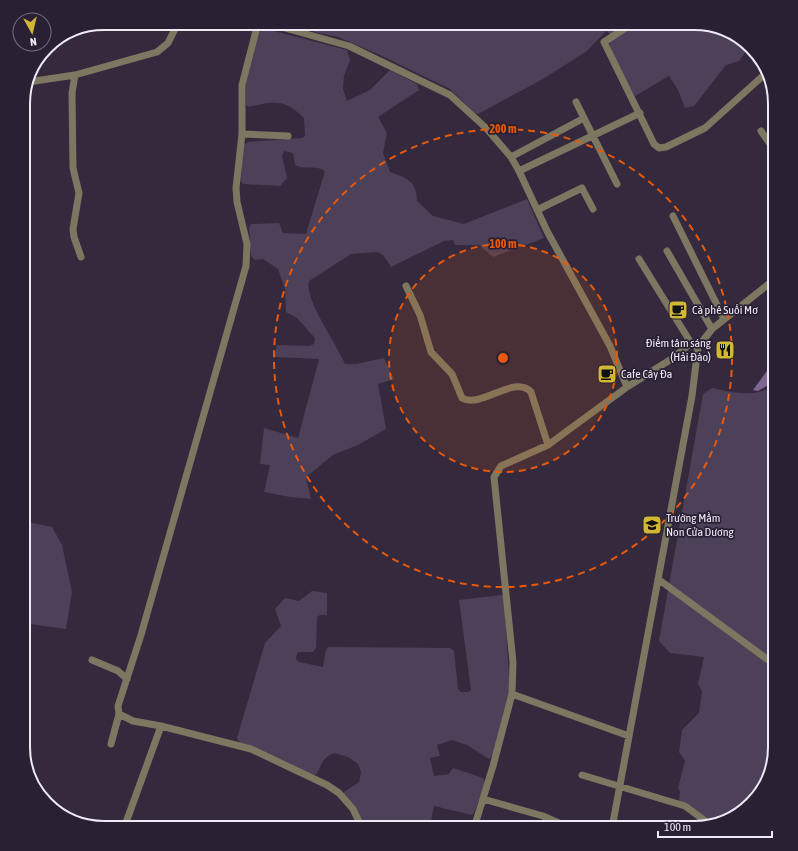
<svg xmlns="http://www.w3.org/2000/svg" width="798" height="851" font-family="'Asap Condensed',sans-serif">
	<style>
		.green { fill: #4d4059 }
		.water { fill: #7e6592 }
		.lines { fill: none; stroke-linecap: round; stroke-linejoin: round }
		.street { stroke: #7c7761; stroke-width: 7 }
		.ring { fill: none; stroke: #e8590c; stroke-width: 2; stroke-dasharray: 7 5 }
		.labels { text-anchor: middle; dominant-baseline: central; stroke-width: 3.5; stroke-linejoin: round; paint-order: stroke }
		.poi-label { font-size: 12px; fill: #efe8f5; stroke: #2a2033; text-anchor: start }
		.rim { fill: none; stroke: #efe8f5; stroke-width: 2 }
		.centre { fill: #e8590c; stroke: #2a2033; stroke-width: 2 }
		.ring-label { font-size: 12px; text-anchor: middle; font-weight: bold; fill: #e8590c; stroke: #2a2033; stroke-width: 3.5; stroke-linejoin: round; paint-order: stroke }
	</style>
	<rect width="100%" height="100%" fill="#34293d"/>
	<path class="green" d="M 312,23 L 699,23 L 730,31 L 749,47 L 739,61 L 726,65 L 694,106 L 685,108 L 678,90 L 669,76 L 635,96 C 624,76 608,56 609,33 L 606,31 L 587,51 L 543,79 L 478,114 L 475,113 L 450,89 L 380,55 L 338,37 L 314,32 L 311,28 Z
		M 266,29 L 347,50 L 350,60 L 344,76 L 343,89 L 347,101 L 370,90 L 390,70 L 417,84 L 419,90 L 378,117 L 387,133 L 383,153 L 390,172 C 407,178 417,181 417,201 L 433,216 L 464,224 L 527,199 L 544,238 L 493,257 L 479,245 L 455,245 L 453,240 L 444,241 L 391,267 L 383,255 L 377,252 L 351,254 L 309,281 C 304,299 337,344 345,364 L 356,364 L 384,358 L 394,379 L 378,384 L 386,429 L 358,445 L 333,455 L 306,477 L 311,499 L 290,497 L 264,492 L 270,465 L 260,464 L 264,428 L 298,438 L 319,359 L 274,357 L 277,345 L 309,346 L 314,344 L 315,338 L 297,318 L 286,312 L 285,289 L 278,269 L 263,259 L 255,260 L 251,256 L 249,227 L 251,224 L 279,223 L 283,233 L 306,234 L 325,171 C 317,165 305,170 295,165 L 293,153 L 284,151 L 282,156 L 287,178 L 280,186 L 243,184 L 241,181 L 243,146 L 248,142 L 302,138 L 305,136 L 304,118 C 284,98 273,101 249,107 L 246,105 L 246,82 L 259,32 Z
		M 775,385 L 775,747 L 767,783 L 744,811 L 710,823 L 679,801 L 680,792 L 678,788 L 685,761 L 679,752 L 682,730 L 699,713 L 702,691 L 698,684 L 704,657 L 670,653 L 659,641 L 703,394 L 712,388 C 734,393 755,398 775,385 Z
		M 23,521 L 52,527 L 62,545 L 72,592 L 66,629 L 23,623 Z
		M 312,591 L 327,593 L 327,615 L 320,615 L 317,617 L 316,648 L 313,652 L 299,652 L 297,653 L 296,659 L 299,662 L 323,667 L 326,649 L 329,647 L 450,648 L 454,651 L 458,689 L 461,692 L 468,692 L 471,690 L 459,600 L 502,595 L 504,597 L 510,693 L 493,755 L 489,759 L 467,745 L 452,740 L 437,745 L 440,756 L 430,758 L 434,776 L 449,774 L 453,768 L 483,778 L 485,783 L 474,813 L 472,815 L 434,806 L 430,826 L 435,828 L 365,828 L 344,795 L 344,792 L 359,782 L 361,772 L 358,764 L 348,757 L 334,753 C 324,757 321,764 317,774 L 313,775 L 240,744 L 237,738 L 265,643 L 281,626 L 275,609 L 285,598 L 299,601 Z"/>
	<path class="water" d="M 775,365 L 775,381 L 758,391 L 753,390 L 769,368 Z"/>
	<g class="lines">
		<path class="street" d="M 267,23 L 349,46 L 450,95 L 486,128 L 511,157 L 519,171 L 547,231 L 610,346 L 627,387
			M 633,23 L 604,42 L 654,144 L 659,148 L 666,147 L 705,128 L 765,74
			M 75,75 L 72,93 L 73,168 L 79,193 L 73,229 L 74,237 L 81,257
			M 28,82 L 75,75 L 157,52 L 168,43 L 178,23
			M 576,102 L 617,184
			M 761,131 L 775,151
			M 242,134 L 288,136
			M 511,157 L 584,118
			M 519,171 L 640,113
			M 537,210 L 582,188 L 593,209
			M 673,216 L 724,319
			M 667,251 L 712,329
			M 639,259 L 691,343
			M 406,286 L 420,315 L 431,352 L 452,374 L 462,398 C 481,409 514,374 531,392 L 548,445
			M 658,579 L 775,665
			M 92,660 L 118,671 L 127,679
			M 512,694 L 629,736
			M 161,726 L 133,721 L 119,714 L 118,706 L 141,635 L 246,266 L 247,244 L 237,202 L 236,188 L 242,134 L 242,85 L 258,23
			M 111,744 L 119,714
			M 582,775 L 685,806 L 708,823
			M 483,799 L 543,816 L 570,828
			M 71,820 L 93,826
			M 124,828 L 161,726 L 251,749 L 327,785 L 339,793 L 353,809 L 362,828
			M 474,828 L 493,766 L 512,694 L 513,662 L 494,477 L 501,466 L 548,445 L 627,387 L 673,358 L 691,343 L 698,347
			M 612,828 L 692,396 L 698,347 L 712,329 L 775,279"/>
	</g>
	<circle cx="503" cy="358" r="114" fill="#e8590c" fill-opacity=".12"/>
	<g class="ring">
		<circle cx="503" cy="358" r="114"/>
		<circle cx="503" cy="358" r="229"/>
	</g>
	<defs>
		<g id="cafe-square" transform="scale(1)"><rect x="-9" y="-9" width="18" height="18" rx="4" fill="#d2b736" stroke="#2a2033"/><path d="M-5.5-4.5H6V0H3Q3 3.5 0 3.5H-2.5Q-5.5 3.5-5.5 0ZM3-3.2v2h1.7v-2ZM-6 4.5H4V6H-6Z" fill="#111"/></g>
		<g id="restaurant-square" transform="scale(1)"><rect x="-9" y="-9" width="18" height="18" rx="4" fill="#d2b736" stroke="#2a2033"/><path d="M-5-6h1v4h1v-4h1v4h1v-4h1v5L-1.5 .5V6h-2V.5L-5-1ZM5-6V6H3V1.5H1.5Q1.5-4 5-6Z" fill="#111"/></g>
		<g id="school-square" transform="scale(1)"><rect x="-9" y="-9" width="18" height="18" rx="4" fill="#d2b736" stroke="#2a2033"/><path d="M0-5L7-2L0 1L-7-2ZM-4 1L0 2.5L4 1V4Q0 6-4 4Z" fill="#111"/></g>
	</defs>
	<g fill-rule="evenodd">
		<use href="#cafe-square" x="678" y="310"/>
		<use href="#restaurant-square" x="725" y="350"/>
		<use href="#cafe-square" x="607" y="374"/>
		<use href="#school-square" x="652" y="525"/>
	</g>
	<g class="labels">
		<g class="poi-label">
			<text x="692" y="310">Cà phê Suối Mơ</text>
			<text x="711" y="343" text-anchor="end">Điểm tâm sáng<tspan x="711" dy="14">(Hải Đào)</tspan></text>
			<text x="621" y="374">Cafe Cây Đa</text>
			<text x="666" y="518">Trường Mầm<tspan x="666" dy="14">Non Cửa Dương</tspan></text>
		</g>
	</g>
	<path d="M0 0H798V851H0ZM104 30H694A74 74 0 0 1 768 104V747A74 74 0 0 1 694 821H104A74 74 0 0 1 30 747V104A74 74 0 0 1 104 30Z" fill="#2a2033" fill-rule="evenodd"/>
	<path class="rim" d="M104 30H694A74 74 0 0 1 768 104V747A74 74 0 0 1 694 821H104A74 74 0 0 1 30 747V104A74 74 0 0 1 104 30Z"/>
	<circle cx="503" cy="358" r="6" class="centre"/>
	<g class="ring-label">
		<text x="503" y="133">200 m</text>
		<text x="503" y="248">100 m</text>
	</g>
	<g transform="translate(32 32) rotate(172)"><circle r="19" fill="#2a2033" stroke="#797081"/>
	<path d="M0-3L7 15L0 10L-7 15Z" fill="#d2b736"/>
	<text y="-6" font-size="11" font-weight="bold" text-anchor="middle" fill="#efe8f5">N</text>
	</g>
	<path d="M658 831v6h114v-6" fill="none" stroke="#efe8f5" stroke-width="2"/>
	<text x="664" y="831" font-size="12" fill="#efe8f5" stroke="#2a2033" stroke-width="3" paint-order="stroke">100 m</text>
</svg>
